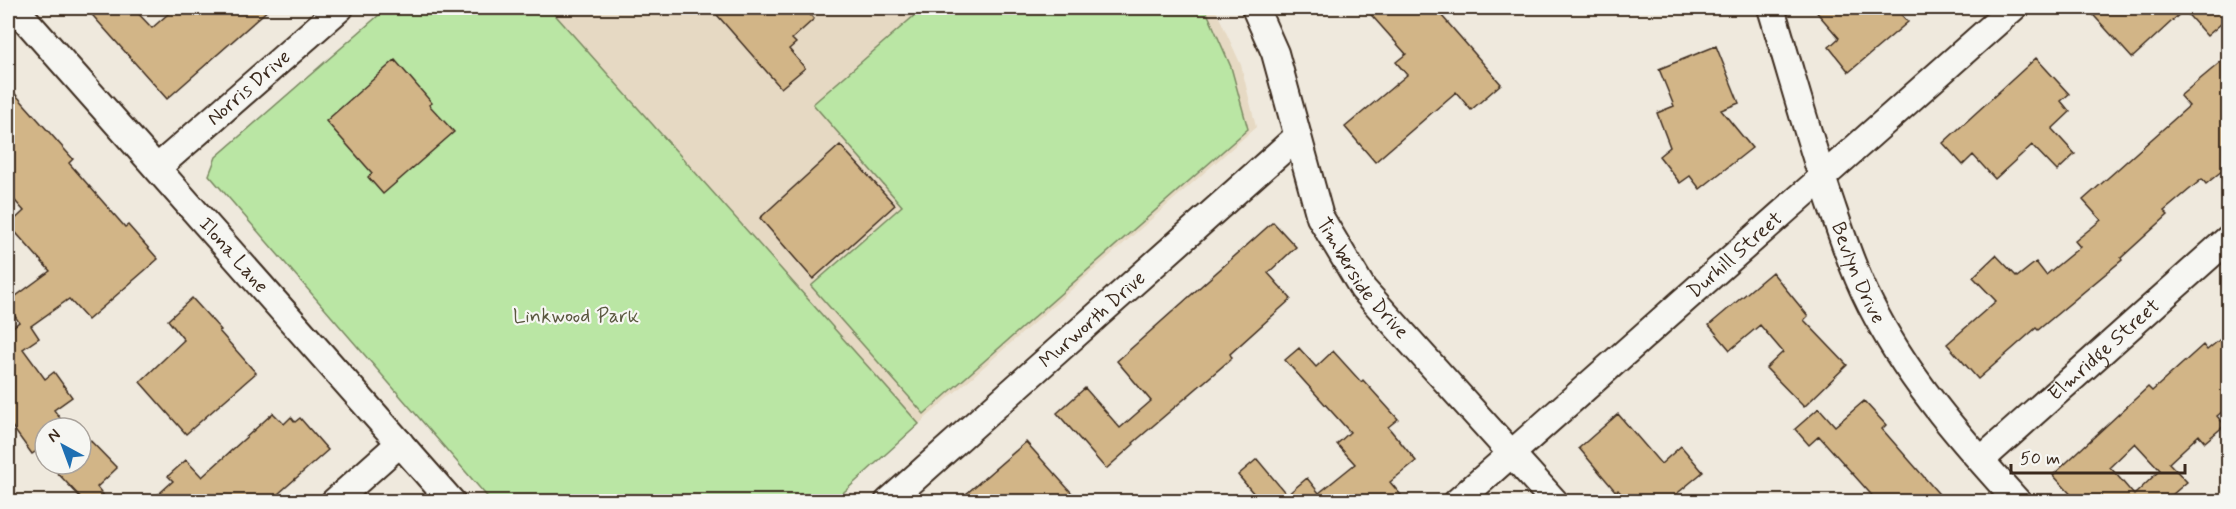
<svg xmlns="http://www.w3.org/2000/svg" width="2236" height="509" font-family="Mynerve,sans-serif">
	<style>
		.built { fill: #e6d9c3 }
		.green { fill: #bae6a4; stroke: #7a8861; stroke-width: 1.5 }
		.building { fill: #d2b587; stroke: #3b2a1e; stroke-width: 1.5; fill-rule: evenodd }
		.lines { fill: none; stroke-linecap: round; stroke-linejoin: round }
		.minor-casing { stroke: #3b2a1e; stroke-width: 30 }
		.minor { stroke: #f6f6f2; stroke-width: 26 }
		.labels { text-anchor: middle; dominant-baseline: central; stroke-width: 4.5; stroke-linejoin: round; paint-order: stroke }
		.street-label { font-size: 20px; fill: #3b2a1e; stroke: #f6f6f2 }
		.park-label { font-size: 20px; fill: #5b5940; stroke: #f6f6f2 }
	</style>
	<rect width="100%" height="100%" fill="#efe9dd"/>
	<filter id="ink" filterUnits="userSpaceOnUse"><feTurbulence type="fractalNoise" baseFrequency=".0167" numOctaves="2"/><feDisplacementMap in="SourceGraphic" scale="12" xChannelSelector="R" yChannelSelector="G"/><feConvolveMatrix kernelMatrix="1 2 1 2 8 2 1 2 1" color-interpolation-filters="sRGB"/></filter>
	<g filter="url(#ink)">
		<path class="built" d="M 549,8 L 1215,8 L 1241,65 L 1256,127 L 919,424 Z"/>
		<path class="green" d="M 387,8 L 549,8 L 919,424 L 834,501 L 491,501 L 209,175 L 216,157 Z
			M 923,8 L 1205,8 L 1231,67 L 1248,129 L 924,414 L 811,286 L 902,206 L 813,104 Z"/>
		<path class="building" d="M 86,8 L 133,8 L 152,28 L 175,8 L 270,8 L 167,99 Z
			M 711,8 L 804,8 L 814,19 L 792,39 L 796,43 L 789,49 L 805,68 L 781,88 Z
			M 1365,8 L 1435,8 L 1501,84 L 1471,110 L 1456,92 L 1375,162 L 1345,127 L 1407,75 L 1396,62 L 1406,54 Z
			M 1813,8 L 1895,8 L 1908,22 L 1849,72 L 1829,47 L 1839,38 Z
			M 2087,8 L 2229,8 L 2229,17 L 2207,36 L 2184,10 L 2132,58 Z
			M 1716,46 L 1739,103 L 1721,110 L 1752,148 L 1700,189 L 1690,176 L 1680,183 L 1659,156 L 1670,147 L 1657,113 L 1674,106 L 1659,69 Z
			M 2229,55 L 2229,165 L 2206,184 L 2202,179 L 2164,211 L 2168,215 L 2121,258 L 2122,260 L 2038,330 L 2036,328 L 1978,379 L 1947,344 L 1996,301 L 1973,277 L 1996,255 L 2017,277 L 2036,262 L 2046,275 L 2080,247 L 2075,241 L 2101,220 L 2083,200 L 2189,106 L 2180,96 Z
			M 2036,58 L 2069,94 L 2061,101 L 2070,112 L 2052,129 L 2075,154 L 2057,171 L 2032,145 L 1995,179 L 1973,155 L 1963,165 L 1943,143 Z
			M 395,60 L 432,103 L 429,105 L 454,132 L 383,194 L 368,177 L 372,173 L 326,121 Z
			M 8,86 L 73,159 L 69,163 L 125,227 L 128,225 L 158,259 L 88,320 L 69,299 L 31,326 L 39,338 L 23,349 L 45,379 L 54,372 L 72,397 L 54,410 L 67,428 L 45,428 L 45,445 L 32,454 L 8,421 L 8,328 L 9,330 L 19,322 L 8,306 L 8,302 L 50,271 L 9,225 L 24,211 L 8,193 Z
			M 840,145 L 895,205 L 813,279 L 760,218 Z
			M 1273,222 L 1296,247 L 1268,273 L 1291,299 L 1230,354 L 1232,358 L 1133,443 L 1134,444 L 1106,469 L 1057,413 L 1085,388 L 1120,428 L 1151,401 L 1117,361 Z
			M 1772,272 L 1808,316 L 1804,320 L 1847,365 L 1804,407 L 1766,368 L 1783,352 L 1760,325 L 1730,350 L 1709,325 Z
			M 192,298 L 221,330 L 219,331 L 256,373 L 186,434 L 140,382 L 184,340 L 168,320 Z
			M 2229,332 L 2229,406 L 2217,416 L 2225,425 L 2205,442 L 2199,435 L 2169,463 L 2187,482 L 2165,501 L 2077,501 L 2053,475 L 2148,387 L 2152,391 L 2203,345 L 2207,350 ZM 2135,443 L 2160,470 L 2134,495 L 2110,467 Z
			M 1299,348 L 1316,367 L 1333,351 L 1361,382 L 1363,380 L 1398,419 L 1388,427 L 1416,461 L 1390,482 L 1406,501 L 1260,501 L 1238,475 L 1257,459 L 1287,495 L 1307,478 L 1319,493 L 1355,464 L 1337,444 L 1350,432 L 1285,360 Z
			M 1864,401 L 1886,425 L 1882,429 L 1945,501 L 1877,501 L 1819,436 L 1809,445 L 1795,429 L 1819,408 L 1835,426 Z
			M 273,413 L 284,424 L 291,417 L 295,422 L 300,418 L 328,450 L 270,501 L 151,501 L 173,481 L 168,476 L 186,460 L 202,477 Z
			M 1618,414 L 1661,464 L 1681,446 L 1703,472 L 1668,501 L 1628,501 L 1618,490 L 1616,492 L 1579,448 Z
			M 81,431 L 117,468 L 97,487 L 108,501 L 84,501 L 49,464 L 81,464 Z
			M 1026,442 L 1079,501 L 958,501 Z"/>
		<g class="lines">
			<g class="minor-casing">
				<g id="minor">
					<path id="s1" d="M 15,8 L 452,502"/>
					<path id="s2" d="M 1255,8 L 1275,53 L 1320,217 L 1363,289 L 1555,502"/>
					<path id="s3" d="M 1771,8 C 1791,73 1809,139 1831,204 C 1844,242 1857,281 1877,317 C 1913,385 1966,445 2018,502"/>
					<path id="s4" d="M 157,168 L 340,8"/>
					<path id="s5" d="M 1981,460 L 2228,239"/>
					<path d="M 334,502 L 400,443"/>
					<path id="s6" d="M 888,502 L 1297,137"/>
					<path id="s7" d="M 1457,502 L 2013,8"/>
				</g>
			</g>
			<use href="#minor" class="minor"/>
		</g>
	</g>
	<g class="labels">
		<g class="street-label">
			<text stroke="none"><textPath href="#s4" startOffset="122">Norris Drive</textPath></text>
			<text stroke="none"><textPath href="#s7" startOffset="372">Durhill Street</textPath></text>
			<text stroke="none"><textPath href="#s1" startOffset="330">Ilona Lane</textPath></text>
			<text stroke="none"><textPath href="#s3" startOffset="279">Bevlyn Drive</textPath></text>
			<text stroke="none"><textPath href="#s2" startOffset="294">Timberside Drive</textPath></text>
			<text stroke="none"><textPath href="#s6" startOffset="274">Murworth Drive</textPath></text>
			<text stroke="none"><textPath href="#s5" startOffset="165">Elmridge Street</textPath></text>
		</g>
		<g class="park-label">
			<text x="576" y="316">Linkwood Park</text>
		</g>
	</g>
	<rect width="2236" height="509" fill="none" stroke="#f6f6f2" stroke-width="30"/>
	<rect x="15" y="15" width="2206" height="479" fill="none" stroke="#3b2a1e" stroke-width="2" filter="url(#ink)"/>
	<g transform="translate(63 446) rotate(319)"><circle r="28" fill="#f6f6f2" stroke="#aba49d" stroke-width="1.5"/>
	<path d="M0-4.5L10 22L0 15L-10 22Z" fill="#1f6fb2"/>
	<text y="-9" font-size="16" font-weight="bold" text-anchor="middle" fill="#3b2a1e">N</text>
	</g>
	<path d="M2011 464v9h174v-9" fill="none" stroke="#3b2a1e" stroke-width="3"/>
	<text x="2020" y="464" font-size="18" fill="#3b2a1e" stroke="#f6f6f2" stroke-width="4.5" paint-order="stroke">50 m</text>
</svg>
